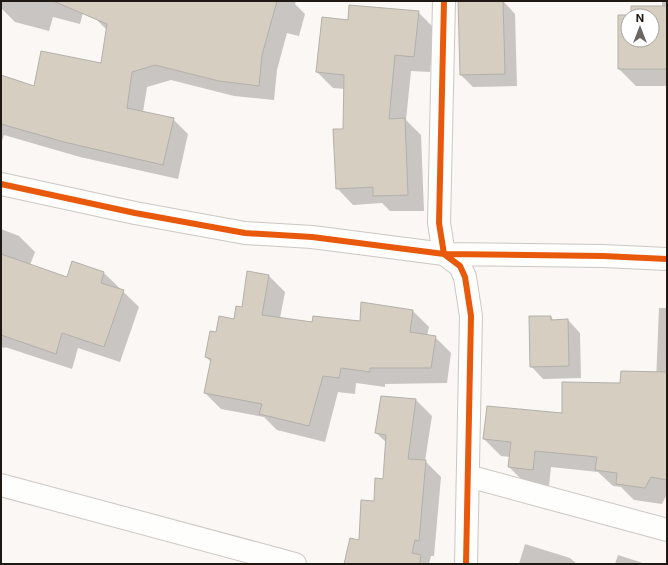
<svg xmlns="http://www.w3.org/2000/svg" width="668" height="565" font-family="Inter,sans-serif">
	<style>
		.shadow { fill: #0003 }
		.building { fill: #d6cec0; stroke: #b3b0ab; fill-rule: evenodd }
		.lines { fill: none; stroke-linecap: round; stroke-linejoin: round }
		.minor-casing { stroke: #ccc7c2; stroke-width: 24 }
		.minor { stroke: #fefefd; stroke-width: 22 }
		.cycleway-casing { stroke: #fff; stroke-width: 8 }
		.cycleway { stroke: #e8590c; stroke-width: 6 }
	</style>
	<rect width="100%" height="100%" fill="#faf7f4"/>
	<path class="shadow" d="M 1,1 L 86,1 L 80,24 L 53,17 L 49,31 L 15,22 L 1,8 Z
		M 103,1 L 296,1 L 295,4 L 305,14 L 299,36 L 287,33 L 277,70 L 274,100 L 234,96 L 171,80 L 147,87 L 143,112 L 173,119 L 188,134 L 178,179 L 80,157 L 4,135 L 1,144 L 1,76 L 41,89 L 102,64 L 107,30 L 96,19 Z
		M 503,1 L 515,14 L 517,86 L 473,87 L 461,75 Z
		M 662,1 L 667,1 L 667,86 L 636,86 L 619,69 L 628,16 L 628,40 L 652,40 L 652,16 L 632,16 L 662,8 Z
		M 418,12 L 434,28 L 430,72 L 411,71 L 406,120 L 421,135 L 424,211 L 390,211 L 382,203 L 353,205 L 337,188 L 344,130 L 345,89 L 333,88 L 317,72 L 349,21 Z
		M 1,229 L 19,236 L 35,252 L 30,265 L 68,278 L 73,262 L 104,273 L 139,307 L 120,362 L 78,348 L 72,369 L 5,347 L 5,348 L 1,347 Z
		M 269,276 L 285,292 L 280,318 L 313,323 L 361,322 L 413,311 L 429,327 L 427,336 L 435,337 L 451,353 L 447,383 L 385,384 L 385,387 L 356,383 L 355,394 L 338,392 L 325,442 L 277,430 L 264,417 L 221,409 L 205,393 L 211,362 L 206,357 L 217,333 L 234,320 Z
		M 659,308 L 667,308 L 667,393 L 656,382 Z
		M 551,317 L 554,321 L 568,320 L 580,333 L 581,378 L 543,379 L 531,366 Z
		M 382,397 L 416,400 L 432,416 L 425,461 L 441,477 L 434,556 L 431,556 L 429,564 L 346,564 L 360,542 L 384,480 L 387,443 L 376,433 Z
		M 667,426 L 667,494 L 662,504 L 634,500 L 621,487 L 613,486 L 598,472 L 551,467 L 549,486 L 526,484 L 509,467 L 510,457 L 501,456 L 484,439 Z
		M 525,544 L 570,558 L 577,564 L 519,564 Z
		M 618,555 L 646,564 L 615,564 Z"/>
	<path class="building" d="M 53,1 L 277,1 L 262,55 L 259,86 L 219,81 L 155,65 L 132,72 L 127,108 L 174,118 L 163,165 L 64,142 L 1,124 L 1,75 L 34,86 L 41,51 L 101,63 L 107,24 Z
		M 458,1 L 503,1 L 505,74 L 460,75 Z
		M 349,5 L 419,11 L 414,57 L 395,55 L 389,119 L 405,118 L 408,195 L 373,196 L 373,187 L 336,189 L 333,129 L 343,129 L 344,75 L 316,72 L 322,17 L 348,20 Z
		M 631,6 L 667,6 L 667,69 L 618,69 L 618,15 L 631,15 ZM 628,16 L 652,16 L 652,40 L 628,40 Z
		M 1,254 L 67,277 L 72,261 L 104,272 L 101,283 L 124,290 L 104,347 L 62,333 L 56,354 L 1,335 Z
		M 247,271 L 269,275 L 262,315 L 312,322 L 313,316 L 360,321 L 361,302 L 413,310 L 410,332 L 436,336 L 431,368 L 370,368 L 370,372 L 341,368 L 339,378 L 323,376 L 309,426 L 259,414 L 262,404 L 204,393 L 211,359 L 205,357 L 210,331 L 216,332 L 219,316 L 234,319 L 236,306 L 242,307 Z
		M 529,316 L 551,316 L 551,320 L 568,319 L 569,366 L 530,367 Z
		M 621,371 L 667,372 L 667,480 L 651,477 L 645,488 L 616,484 L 617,473 L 595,470 L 597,457 L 535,451 L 533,470 L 508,467 L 511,442 L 483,439 L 487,406 L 562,413 L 562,382 L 620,383 Z
		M 381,396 L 416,399 L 408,459 L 426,460 L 419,541 L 415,540 L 412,553 L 421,555 L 420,564 L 344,564 L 350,538 L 359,540 L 361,500 L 374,501 L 375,478 L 383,479 L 386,435 L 375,433 Z"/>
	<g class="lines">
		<g class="minor-casing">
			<path id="minor" d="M 444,1 L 439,223 L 444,254 L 460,266 L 465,277 L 471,316 L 466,564
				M 1,184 L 135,213 L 245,233 L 312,237 L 444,254 L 603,256 L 667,259
				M 468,476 L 667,530
				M 1,485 L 295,564"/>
		</g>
		<use href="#minor" class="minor"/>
		<g class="cycleway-casing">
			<path id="cycleway" d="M 444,1 L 439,223 L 444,254 L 460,266 L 465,277 L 471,316 L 466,564
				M 1,184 L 135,213 L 245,233 L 312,237 L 444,254 L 603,256 L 667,259"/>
		</g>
		<use href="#cycleway" class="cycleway"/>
	</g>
	<rect width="668" height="565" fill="none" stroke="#1f1813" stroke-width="4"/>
	<g transform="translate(640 28)"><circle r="19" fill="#ffffff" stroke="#a5a3a1"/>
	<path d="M0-3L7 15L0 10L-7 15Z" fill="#6c6662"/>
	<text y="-6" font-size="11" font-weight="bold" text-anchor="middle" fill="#1f1813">N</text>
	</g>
</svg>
